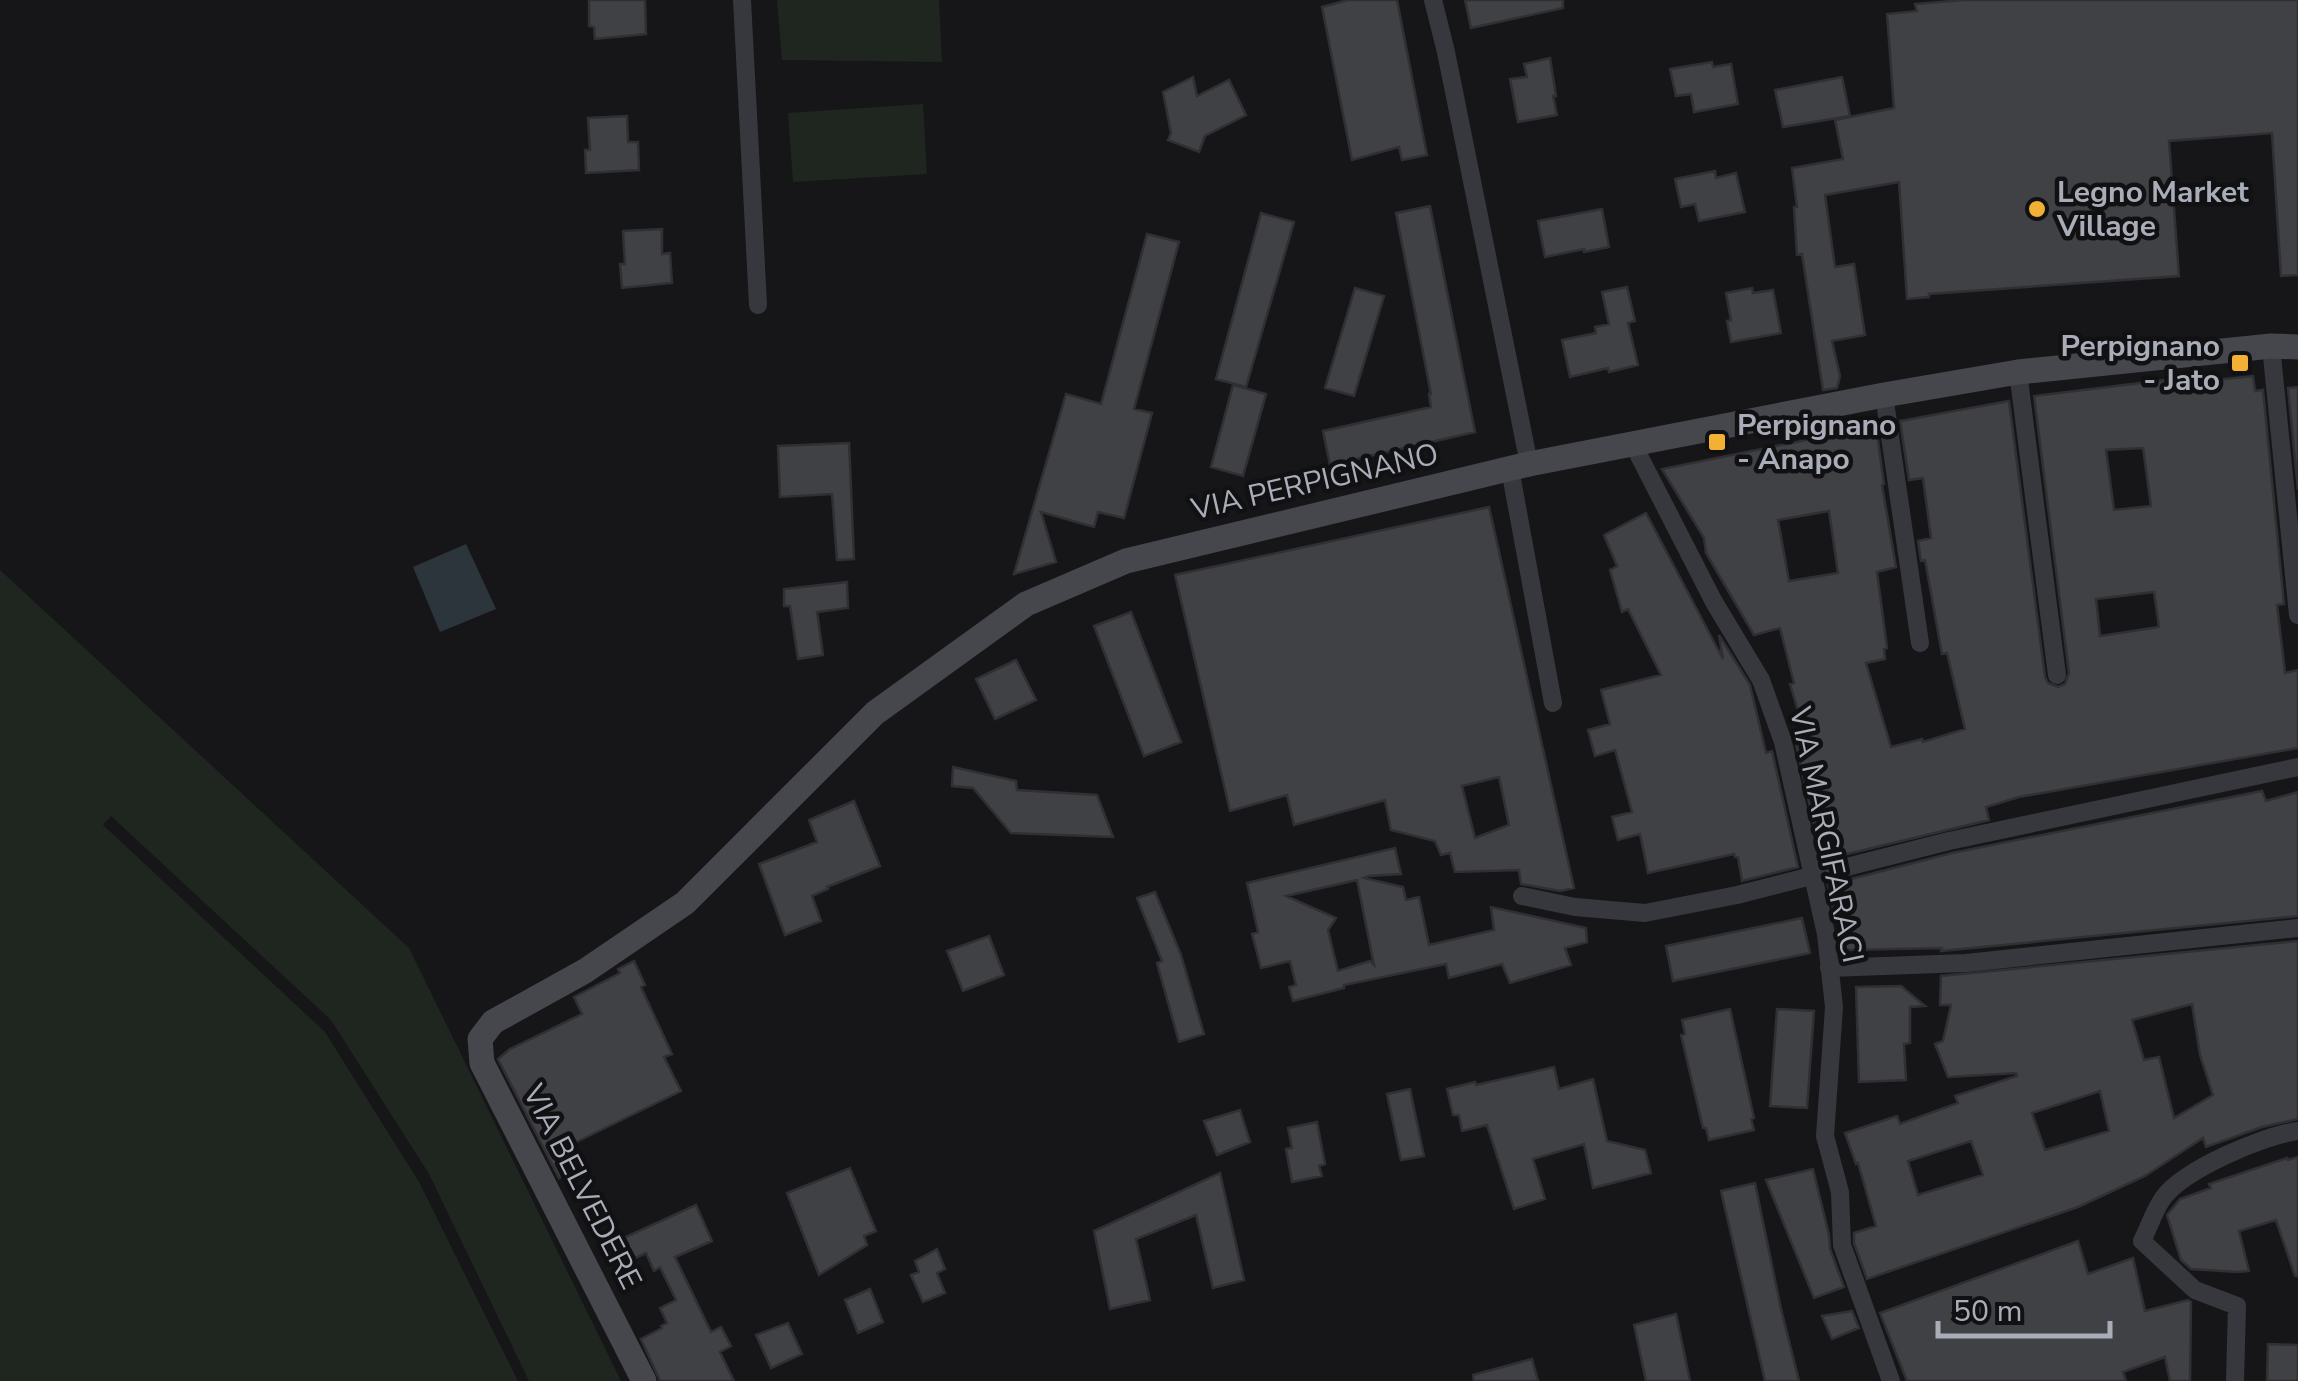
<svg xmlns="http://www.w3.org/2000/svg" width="2298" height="1381" font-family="'Nunito Sans',sans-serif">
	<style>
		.green { fill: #1e261f }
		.water { fill: #2c353c }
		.building { fill: #404145; stroke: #303034; stroke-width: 2.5; fill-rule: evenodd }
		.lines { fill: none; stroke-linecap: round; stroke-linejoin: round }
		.street { stroke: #37383d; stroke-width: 18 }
		.secondary { stroke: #45474d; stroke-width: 25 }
		.poi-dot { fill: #f2b134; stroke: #111113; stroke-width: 4 }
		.labels { text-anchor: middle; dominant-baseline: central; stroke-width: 9; stroke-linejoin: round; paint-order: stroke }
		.poi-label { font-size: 30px; font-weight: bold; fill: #a8adb8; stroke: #111113; text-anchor: start }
		.street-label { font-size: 30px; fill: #a8adb8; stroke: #111113 }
	</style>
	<rect width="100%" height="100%" fill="#161618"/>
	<path class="green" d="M 777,0 L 939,0 L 942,62 L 782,60 Z
		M 923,104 L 927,174 L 793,182 L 788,113 Z
		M 0,570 L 409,948 L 621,1381 L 529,1381 L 429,1174 L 331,1020 L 111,816 L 103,825 L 325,1032 L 419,1182 L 518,1381 L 0,1381 Z"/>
	<path class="water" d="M 466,544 L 496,609 L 440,632 L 413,567 Z"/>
	<path class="building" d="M 589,0 L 645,0 L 646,34 L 595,39 L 594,27 L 589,26 Z
		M 1348,0 L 1397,0 L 1427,155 L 1402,160 L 1399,147 L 1352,160 L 1322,7 Z
		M 1465,0 L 1563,0 L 1563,8 L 1471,28 Z
		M 1964,0 L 2298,0 L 2298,275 L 2281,276 L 2272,133 L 2169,141 L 2179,276 L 1929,294 L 1929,297 L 1907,299 L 1899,182 L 1825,195 L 1835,267 L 1854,264 L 1865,335 L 1832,341 L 1840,376 L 1837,388 L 1823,390 L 1802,254 L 1797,255 L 1794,207 L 1797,207 L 1792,168 L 1843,159 L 1835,120 L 1894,108 L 1887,14 L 1917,11 L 1915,4 Z
		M 1550,58 L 1556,96 L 1553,96 L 1557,115 L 1518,122 L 1510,79 L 1527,77 L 1524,64 Z
		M 1712,62 L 1713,67 L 1731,64 L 1738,104 L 1694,112 L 1691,94 L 1676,96 L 1670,69 Z
		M 1193,77 L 1197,96 L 1229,80 L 1246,115 L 1205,136 L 1199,152 L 1168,140 L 1171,133 L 1163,92 Z
		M 1842,77 L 1850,116 L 1783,127 L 1775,90 Z
		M 627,116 L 628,142 L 638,142 L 639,170 L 586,173 L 585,150 L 590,150 L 588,118 Z
		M 1715,171 L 1716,178 L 1736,173 L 1745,212 L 1699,221 L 1695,204 L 1681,207 L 1675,179 Z
		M 1430,206 L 1475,432 L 1330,465 L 1323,431 L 1431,407 L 1429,394 L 1431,394 L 1396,213 Z
		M 1602,209 L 1609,247 L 1584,252 L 1584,249 L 1545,257 L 1538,221 Z
		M 1261,213 L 1294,222 L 1246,387 L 1216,379 Z
		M 662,229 L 662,254 L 670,253 L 672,283 L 622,288 L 620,264 L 625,264 L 623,231 Z
		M 1147,234 L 1179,242 L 1134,409 L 1152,413 L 1124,518 L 1098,512 L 1094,527 L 1041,512 L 1056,562 L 1014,574 L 1066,394 L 1101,404 Z
		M 1627,287 L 1635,321 L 1628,323 L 1638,365 L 1609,372 L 1608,368 L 1570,377 L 1562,340 L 1596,333 L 1595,327 L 1609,324 L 1602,292 Z
		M 1355,288 L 1384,296 L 1354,396 L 1325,388 Z
		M 1752,288 L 1753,293 L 1773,290 L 1781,333 L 1731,342 L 1727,321 L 1731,320 L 1726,293 Z
		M 2253,376 L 2255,391 L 2263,390 L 2284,604 L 2277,605 L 2285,673 L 2298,670 L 2298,748 L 2019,797 L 1986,807 L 1989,820 L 1822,860 L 1796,744 L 1807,741 L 1790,684 L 1794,683 L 1780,628 L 1754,635 L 1706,553 L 1704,538 L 1662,469 L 1876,426 L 1884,484 L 1882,485 L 1896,567 L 1877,572 L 1887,648 L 1884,649 L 1885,659 L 1866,663 L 1891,747 L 1922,739 L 1923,742 L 1965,729 L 1947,653 L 1942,654 L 1925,560 L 1921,561 L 1918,541 L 1931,538 L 1923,478 L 1909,480 L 1900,421 L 2009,401 L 2045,677 L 2048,683 L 2058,687 L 2065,684 L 2069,673 L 2034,396 L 2173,379 L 2174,384 ZM 2143,448 L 2151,506 L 2114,510 L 2106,450 ZM 1829,511 L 1838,573 L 1789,581 L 1778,520 ZM 2154,592 L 2159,627 L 2100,636 L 2096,599 Z
		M 1233,385 L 1266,394 L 1243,476 L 1211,467 Z
		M 2298,387 L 2298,490 L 2288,388 Z
		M 849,443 L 854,559 L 837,560 L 832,494 L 780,497 L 778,446 Z
		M 1489,507 L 1574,888 L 1560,891 L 1521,884 L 1519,870 L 1455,872 L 1450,853 L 1441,855 L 1435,841 L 1391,830 L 1385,800 L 1294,825 L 1287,795 L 1230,811 L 1175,575 ZM 1499,777 L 1509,825 L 1475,838 L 1462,786 Z
		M 1646,513 L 1723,659 L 1719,635 L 1750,685 L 1766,753 L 1772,751 L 1798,867 L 1742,881 L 1738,857 L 1735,857 L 1734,854 L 1648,873 L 1640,834 L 1618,840 L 1612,817 L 1632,812 L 1615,750 L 1595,756 L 1588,730 L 1610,724 L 1601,690 L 1661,675 L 1628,609 L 1622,612 L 1610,570 L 1617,566 L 1604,535 Z
		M 847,582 L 848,608 L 817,612 L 823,655 L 798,659 L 790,606 L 784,606 L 784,589 Z
		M 1131,612 L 1181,742 L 1144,756 L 1094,626 Z
		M 1016,660 L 1036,700 L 995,719 L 976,679 Z
		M 953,767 L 1016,781 L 1017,790 L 1097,795 L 1113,837 L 1011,833 L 973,788 L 952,786 Z
		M 2262,791 L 2266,801 L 2298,792 L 2298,916 L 1941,951 L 1942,948 L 1846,950 L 1840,917 L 1835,918 L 1828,885 L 1952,853 Z
		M 854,801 L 880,866 L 827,887 L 828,889 L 812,896 L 821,921 L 785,935 L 759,864 L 817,842 L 809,820 Z
		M 1395,848 L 1401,874 L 1369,876 L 1364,878 L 1403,887 L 1406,900 L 1419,897 L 1429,945 L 1494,930 L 1491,907 L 1586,928 L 1587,942 L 1565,948 L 1571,965 L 1510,983 L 1502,964 L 1449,978 L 1446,964 L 1344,985 L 1344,988 L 1293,1001 L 1289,987 L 1296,985 L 1290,961 L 1261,968 L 1252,934 L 1258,932 L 1247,883 ZM 1357,880 L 1374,965 L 1370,961 L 1338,971 L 1328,930 L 1336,918 L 1286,896 Z
		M 1155,892 L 1181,955 L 1204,1034 L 1179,1042 L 1157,963 L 1162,961 L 1137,898 Z
		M 1802,918 L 1810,953 L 1673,981 L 1666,946 Z
		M 989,936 L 1004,975 L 963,991 L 947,951 Z
		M 2298,941 L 2298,1119 L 2262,1127 L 2206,1147 L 2203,1138 L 2145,1176 L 2078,1207 L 1867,1279 L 1854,1243 L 1854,1233 L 1876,1226 L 1858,1163 L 1856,1164 L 1845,1133 L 1897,1116 L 1900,1124 L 1958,1103 L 1955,1096 L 2017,1076 L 2016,1073 L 1948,1077 L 1935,1044 L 1943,1041 L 1951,1005 L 1940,1005 L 1941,976 ZM 2192,1004 L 2200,1055 L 2213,1095 L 2174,1118 L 2159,1057 L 2144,1060 L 2132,1020 ZM 2100,1091 L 2109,1131 L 2045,1150 L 2032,1113 ZM 1971,1141 L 1983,1175 L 1918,1195 L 1908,1161 Z
		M 634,961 L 645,985 L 641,987 L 672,1054 L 664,1057 L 681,1091 L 562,1149 L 573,1171 L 559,1178 L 498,1059 L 510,1049 L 582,1014 L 574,997 L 620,973 L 618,969 Z
		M 1901,986 L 1925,1006 L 1910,1007 L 1910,1043 L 1904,1044 L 1906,1080 L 1859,1082 L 1856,987 Z
		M 1730,1009 L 1754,1118 L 1751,1119 L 1754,1130 L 1709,1140 L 1706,1128 L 1703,1128 L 1681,1035 L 1685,1034 L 1682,1020 Z
		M 1777,1009 L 1814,1011 L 1807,1108 L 1770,1106 Z
		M 1554,1067 L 1559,1089 L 1593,1079 L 1607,1141 L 1645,1150 L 1651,1173 L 1593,1188 L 1584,1144 L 1533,1159 L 1545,1199 L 1514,1209 L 1487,1125 L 1462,1131 L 1459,1115 L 1453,1115 L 1447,1089 L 1475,1082 L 1476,1085 Z
		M 1410,1089 L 1424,1156 L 1401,1160 L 1387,1094 Z
		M 1240,1110 L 1250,1142 L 1217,1155 L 1204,1121 Z
		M 1317,1122 L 1325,1164 L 1319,1166 L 1322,1176 L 1292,1182 L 1286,1149 L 1292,1148 L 1288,1128 Z
		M 2298,1157 L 2298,1276 L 2295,1276 L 2276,1220 L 2239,1231 L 2249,1271 L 2238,1272 L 2191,1269 L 2181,1260 L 2167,1215 L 2180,1199 L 2211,1188 L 2209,1184 L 2287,1158 L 2288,1160 Z
		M 850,1168 L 876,1231 L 864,1236 L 867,1245 L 819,1275 L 787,1193 Z
		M 1813,1169 L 1829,1235 L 1830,1249 L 1844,1287 L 1814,1298 L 1766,1180 Z
		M 1220,1173 L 1244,1280 L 1213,1288 L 1196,1215 L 1136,1239 L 1150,1300 L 1110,1309 L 1094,1231 Z
		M 1755,1183 L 1781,1309 L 1799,1381 L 1765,1381 L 1721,1191 Z
		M 696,1205 L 712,1241 L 675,1257 L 711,1332 L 721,1327 L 731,1346 L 720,1352 L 734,1381 L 660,1381 L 641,1339 L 662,1328 L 661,1326 L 667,1323 L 660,1308 L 676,1300 L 660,1267 L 654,1271 L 646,1253 L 629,1261 L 619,1240 Z
		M 2078,1241 L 2088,1274 L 2133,1258 L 2145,1311 L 2188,1300 L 2191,1302 L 2190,1381 L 2170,1381 L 2165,1357 L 2123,1372 L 2126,1381 L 1907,1381 L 1880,1313 Z
		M 937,1249 L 945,1269 L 937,1273 L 945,1293 L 923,1302 L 911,1275 L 919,1272 L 915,1261 Z
		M 870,1289 L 883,1322 L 858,1333 L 845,1300 Z
		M 1852,1311 L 1859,1328 L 1832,1339 L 1822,1316 Z
		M 1676,1314 L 1690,1381 L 1646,1381 L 1634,1325 Z
		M 788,1323 L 802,1354 L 771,1368 L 756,1335 Z
		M 2268,1344 L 2298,1345 L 2298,1381 L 2267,1381 Z
		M 1532,1359 L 1538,1381 L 1474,1381 L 1473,1375 Z"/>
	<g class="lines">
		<path class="street" d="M 742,0 L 758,305
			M 1433,0 L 1446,52 L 1529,464
			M 2271,346 L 2298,615
			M 2018,372 L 2057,675
			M 1884,395 L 1920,643
			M 1633,444 L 1714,602 L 1761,680 L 1783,742 L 1826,934 L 1834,1007 L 1825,1136 L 1840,1192 L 1842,1245 L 1891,1381
			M 1510,469 L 1553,703
			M 1522,896 L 1575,907 L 1645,913 L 1737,895 L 1949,841 L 2298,767
			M 1829,968 L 1966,963 L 2298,928
			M 2235,1381 L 2237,1306 L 2195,1290 L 2142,1241 C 2149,1227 2154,1211 2163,1198 C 2183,1170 2264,1135 2298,1131"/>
		<path class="secondary" d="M 644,1381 L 482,1063 L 480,1039 L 493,1022 L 585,971 L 685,903 L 875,713 L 1026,604 L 1126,561 L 1529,464 L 1884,395 L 2018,372 L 2271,346 L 2298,347"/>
	</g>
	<g class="poi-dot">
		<circle cx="2037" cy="209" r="10"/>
		<rect x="2230" y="353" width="20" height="20" rx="5"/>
		<rect x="1707" y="432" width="20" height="20" rx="5"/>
	</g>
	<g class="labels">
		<g class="poi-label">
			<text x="2057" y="192">Legno Market<tspan x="2057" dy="34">Village</tspan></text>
			<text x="2220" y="346" text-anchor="end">Perpignano<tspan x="2220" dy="34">- Jato</tspan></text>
			<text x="1737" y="425">Perpignano<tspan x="1737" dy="34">- Anapo</tspan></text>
		</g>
		<g class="street-label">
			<text transform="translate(1315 482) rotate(-13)">VIA PERPIGNANO</text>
			<text transform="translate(1826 835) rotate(78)">VIA MARGIFARACI</text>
			<text transform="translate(582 1187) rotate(63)">VIA BELVEDERE</text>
		</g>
	</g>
	<path d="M1938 1321v15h172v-15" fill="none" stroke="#a8adb8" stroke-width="5"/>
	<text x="1953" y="1321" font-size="30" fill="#a8adb8" stroke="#111113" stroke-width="8" paint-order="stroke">50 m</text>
</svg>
